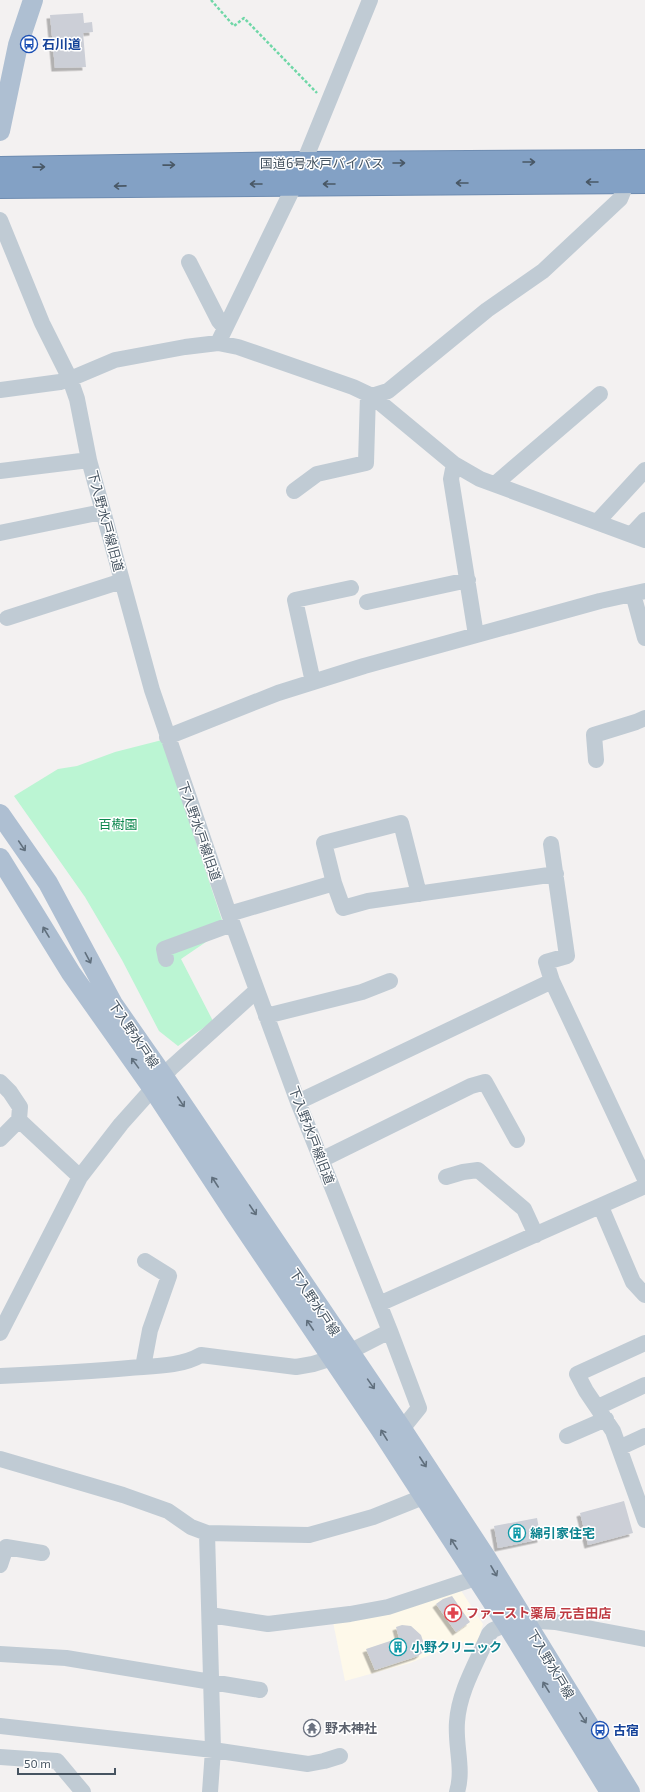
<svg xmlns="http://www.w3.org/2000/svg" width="645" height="1792" font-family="'Exo 2','Noto Sans JP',sans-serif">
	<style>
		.commercial { fill: #fef9ea }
		.green { fill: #bbf5d3 }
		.building { fill: #cccfd7; filter: url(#shadow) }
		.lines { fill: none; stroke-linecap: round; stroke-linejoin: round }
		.highway-casing { stroke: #6e8cb1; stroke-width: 24 }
		.path { stroke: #6fd7a7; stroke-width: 2.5; stroke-dasharray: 3 2; stroke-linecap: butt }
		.minor { stroke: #c0cbd4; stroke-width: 16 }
		.major { stroke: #aebfd2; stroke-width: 20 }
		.highway { stroke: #83a1c5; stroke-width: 22 }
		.oneway { stroke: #495866 }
		.oneway2 { stroke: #606f7d }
		.labels { text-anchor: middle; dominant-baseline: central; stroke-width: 3; stroke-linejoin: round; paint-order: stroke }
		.transit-label { font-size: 13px; font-weight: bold; fill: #164399; stroke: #fff; text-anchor: start }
		.street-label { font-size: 13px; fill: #465461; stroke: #fff }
		.park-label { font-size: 13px; fill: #0c874d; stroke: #fff }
		.culture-label { font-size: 13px; font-weight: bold; fill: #0d838f; stroke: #fff; text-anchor: start }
		.health-label { font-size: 13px; font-weight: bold; fill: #be3a42; stroke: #fff; text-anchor: start }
		.worship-label { font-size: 13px; font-weight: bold; fill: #5b616d; stroke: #fff; text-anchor: start }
	</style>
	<defs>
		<filter id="shadow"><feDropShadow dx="-3.5" dy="3.5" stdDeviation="0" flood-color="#0004"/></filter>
	</defs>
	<rect width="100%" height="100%" fill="#f3f1f1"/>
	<path class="commercial" d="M 460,1589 L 483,1624 L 477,1644 L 460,1643 L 410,1663 L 345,1681 L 333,1622 Z"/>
	<path class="green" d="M 162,740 L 225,929 L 181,959 L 213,1021 L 178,1046 L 159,1031 L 122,960 L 85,897 L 14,796 L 58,769 L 77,766 L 115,752 Z"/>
	<path class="building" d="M 83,13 L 84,23 L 92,22 L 93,32 L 83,33 L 86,67 L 55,68 L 50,15 Z
		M 624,1501 L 633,1533 L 588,1545 L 580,1513 Z
		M 537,1518 L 541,1539 L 498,1548 L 494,1526 Z
		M 452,1596 L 470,1622 L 456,1632 L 436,1604 L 443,1599 Z
		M 402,1625 L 411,1626 L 421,1635 L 423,1641 L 422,1653 L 418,1656 L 375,1670 L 366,1649 L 399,1638 L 396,1627 Z"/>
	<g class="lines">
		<g class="highway-casing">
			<path id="highway" d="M 0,168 L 304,163 L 645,161
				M 0,187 L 645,182"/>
		</g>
		<path class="path" d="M 211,0 L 234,26 L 244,18 L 317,93"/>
		<path class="minor" d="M 0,220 L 42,323 L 70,379 L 77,399 L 89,460 L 152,690 L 229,914 L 298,1102 L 390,1331 L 419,1408 L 402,1429
			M 189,262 L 219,321 L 225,328
			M 218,343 L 295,184 L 370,0
			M 0,390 L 60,382 L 70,379 L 115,360 L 185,347 L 218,343 L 238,347 L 353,387 L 372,396 L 454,464 L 480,479 L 645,540
			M 372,396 L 388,391 L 487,310 L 543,271 L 620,199 L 627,182
			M 454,464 L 451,479 L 476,635
			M 0,471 L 89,460
			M 495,484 L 600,394
			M 294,491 L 317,474 L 366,463 L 368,394
			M 597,522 L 645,470
			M 0,533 L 102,512
			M 631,535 L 645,520
			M 633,594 L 645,638
			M 367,602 L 468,580
			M 7,618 L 122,581
			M 313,682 L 295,600 L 351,588
			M 167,737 L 278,693 L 364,666 L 600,601 L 645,591
			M 596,760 L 594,735 L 636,722 L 645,718
			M 551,844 L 567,956 L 546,962 L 552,981
			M 334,883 L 324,843 L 401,823 L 419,894
			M 229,914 L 334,883 L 343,908 L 368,901 L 556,874
			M 166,959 L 164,949 L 232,924
			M 266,1016 L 362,992 L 390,981
			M 0,1082 L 10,1092 L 20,1107 L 19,1120 L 0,1139
			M 298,1102 L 552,981 L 645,1179
			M 19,1120 L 80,1177
			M 321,1160 L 471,1086 L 485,1082 L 517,1140
			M 446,1177 L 463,1172 L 478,1170 L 524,1209 L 536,1235
			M 601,1207 L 633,1282 L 645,1295
			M 379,1304 L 645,1186
			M 0,1333 L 80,1177 L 121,1124 L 172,1067 L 256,991
			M 645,1343 L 577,1374 L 586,1391 L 613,1431 L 645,1520
			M 349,1352 L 390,1331
			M 143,1367 L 150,1330 L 169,1276 L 145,1261
			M 0,1376 C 43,1374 86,1372 129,1368 C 153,1366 180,1367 201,1355 L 296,1367 L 313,1364 L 332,1358
			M 598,1407 L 645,1385
			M 567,1436 L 606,1419
			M 619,1448 L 645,1436
			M 0,1459 L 123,1495 L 168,1511 L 191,1527 L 207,1533 L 309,1535 L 373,1517 L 423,1497
			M 207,1533 L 213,1750 L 210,1792
			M 0,1565 L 6,1547 L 42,1553
			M 210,1615 L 268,1624 L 350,1614 L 388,1607 L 476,1578
			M 0,1654 L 66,1658 L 260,1690
			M 0,1726 L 213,1750 L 308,1764 L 324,1761 L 340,1756
			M 0,1757 L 57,1761 L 83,1792
			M 457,1792 C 464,1769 455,1746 457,1722 C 459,1691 477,1662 489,1634 L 493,1630 L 511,1622 L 524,1620 L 555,1622 L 645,1639"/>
		<path class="major" d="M 0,131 L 18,45 L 33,0
			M 0,814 L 48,883 L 113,1004 L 164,1077 L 402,1429 L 487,1559 L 630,1792
			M 0,858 L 71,973 L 153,1089 L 235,1214 L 380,1429 L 506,1623 L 610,1792"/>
		<use href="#highway" class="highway"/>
	</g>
	<defs><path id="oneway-shaft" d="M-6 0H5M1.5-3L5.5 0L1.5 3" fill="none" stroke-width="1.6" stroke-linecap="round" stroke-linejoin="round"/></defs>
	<g class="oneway">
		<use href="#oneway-shaft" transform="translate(529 162)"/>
		<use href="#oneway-shaft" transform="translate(399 163)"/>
		<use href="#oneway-shaft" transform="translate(169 165) rotate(-1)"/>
		<use href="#oneway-shaft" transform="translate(39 167) rotate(-1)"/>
		<use href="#oneway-shaft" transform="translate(592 182) rotate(180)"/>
		<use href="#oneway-shaft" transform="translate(462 183) rotate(180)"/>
		<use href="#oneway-shaft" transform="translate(256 184) rotate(180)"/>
		<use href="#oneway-shaft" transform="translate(329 184) rotate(180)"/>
		<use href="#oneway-shaft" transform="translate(120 186) rotate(179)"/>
	</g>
	<g class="oneway2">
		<use href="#oneway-shaft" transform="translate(22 846) rotate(56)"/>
		<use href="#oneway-shaft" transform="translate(46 932) rotate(-121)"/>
		<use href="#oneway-shaft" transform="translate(88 958) rotate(62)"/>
		<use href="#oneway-shaft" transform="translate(135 1063) rotate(-126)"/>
		<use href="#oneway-shaft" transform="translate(181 1102) rotate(56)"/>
		<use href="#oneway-shaft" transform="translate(215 1182) rotate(-123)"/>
		<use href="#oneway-shaft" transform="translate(253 1210) rotate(56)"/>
		<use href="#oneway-shaft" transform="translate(310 1325) rotate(-124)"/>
		<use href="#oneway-shaft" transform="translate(371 1384) rotate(55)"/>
		<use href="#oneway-shaft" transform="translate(384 1435) rotate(-122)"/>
		<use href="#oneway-shaft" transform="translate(423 1462) rotate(57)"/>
		<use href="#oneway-shaft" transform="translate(454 1544) rotate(-123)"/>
		<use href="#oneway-shaft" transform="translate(494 1571) rotate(60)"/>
		<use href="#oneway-shaft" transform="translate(546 1687) rotate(-122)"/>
		<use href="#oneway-shaft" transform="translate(583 1718) rotate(58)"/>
	</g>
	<defs>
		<g id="bus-ring" transform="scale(0.9)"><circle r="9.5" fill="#fff" stroke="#1a4fb4" stroke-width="1.5"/><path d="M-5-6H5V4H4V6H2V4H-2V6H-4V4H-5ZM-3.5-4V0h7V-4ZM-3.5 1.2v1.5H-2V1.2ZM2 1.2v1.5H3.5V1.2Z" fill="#1a4fb4"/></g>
		<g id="building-ring" transform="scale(0.9)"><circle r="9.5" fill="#fff" stroke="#0f9aa8" stroke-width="1.5"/><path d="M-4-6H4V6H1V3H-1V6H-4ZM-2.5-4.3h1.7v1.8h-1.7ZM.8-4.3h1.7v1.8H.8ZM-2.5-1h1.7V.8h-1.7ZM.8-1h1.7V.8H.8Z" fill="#0f9aa8"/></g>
		<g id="pharmacy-ring" transform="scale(0.9)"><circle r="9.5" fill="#fff" stroke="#e0444e" stroke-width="1.5"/><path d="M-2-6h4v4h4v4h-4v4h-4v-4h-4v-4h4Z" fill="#e0444e"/></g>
		<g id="temple-ring" transform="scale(0.9)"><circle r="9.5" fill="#fff" stroke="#6b7280" stroke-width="1.5"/><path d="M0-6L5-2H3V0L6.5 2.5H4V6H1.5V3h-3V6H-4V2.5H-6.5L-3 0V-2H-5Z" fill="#6b7280"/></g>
	</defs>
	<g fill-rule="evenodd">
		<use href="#bus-ring" x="29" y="44"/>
		<use href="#building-ring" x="517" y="1533"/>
		<use href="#pharmacy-ring" x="453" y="1613"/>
		<use href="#building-ring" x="398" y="1647"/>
		<use href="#temple-ring" x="312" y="1728"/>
		<use href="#bus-ring" x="600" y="1730"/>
	</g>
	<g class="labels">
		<g class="transit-label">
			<text x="42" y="44">石川道</text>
			<text x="613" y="1730">古宿</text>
		</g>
		<g class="street-label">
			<text x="322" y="163">国道6号水戸バイパス</text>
			<text transform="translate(106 521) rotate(75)">下入野水戸線旧道</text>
			<text transform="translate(200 831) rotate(71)">下入野水戸線旧道</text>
			<text transform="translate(134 1034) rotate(56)">下入野水戸線</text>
			<text transform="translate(312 1135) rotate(69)">下入野水戸線旧道</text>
			<text transform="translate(315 1302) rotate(56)">下入野水戸線</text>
			<text transform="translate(551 1664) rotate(59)">下入野水戸線</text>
		</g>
		<g class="park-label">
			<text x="118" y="824">百樹園</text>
		</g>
		<g class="culture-label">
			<text x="530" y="1533">綿引家住宅</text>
			<text x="411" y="1647">小野クリニック</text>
		</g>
		<g class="health-label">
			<text x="466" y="1613">ファースト薬局 元吉田店</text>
		</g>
		<g class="worship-label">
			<text x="325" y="1728">野木神社</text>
		</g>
	</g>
	<path d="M18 1768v6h97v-6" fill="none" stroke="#465461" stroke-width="2"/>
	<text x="24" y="1768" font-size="12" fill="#465461" stroke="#ffffff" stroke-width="3" paint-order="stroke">50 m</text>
</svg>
